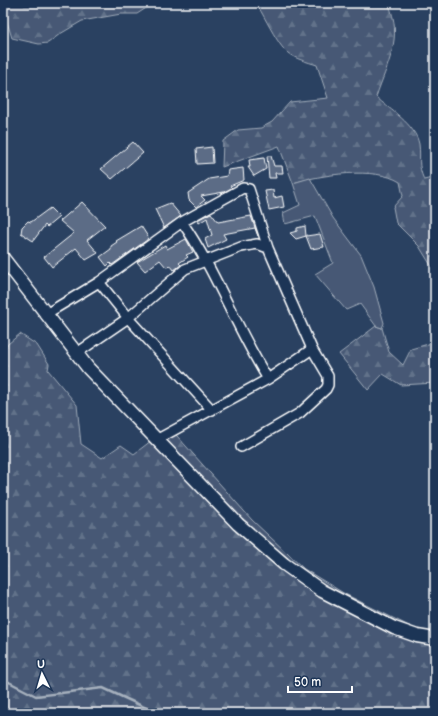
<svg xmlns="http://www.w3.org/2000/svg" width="438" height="716" font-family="'Balsamiq Sans',sans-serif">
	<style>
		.forest { fill: url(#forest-firs); stroke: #a2acba }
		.green { fill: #465975; stroke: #a2acba }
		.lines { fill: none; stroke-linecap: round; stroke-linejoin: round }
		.stream { stroke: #a7b1be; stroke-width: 2.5 }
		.building { fill: #5b6c86; stroke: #fff }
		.minor-casing { stroke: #fff; stroke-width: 12 }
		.tertiary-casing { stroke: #fff; stroke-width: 15 }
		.minor { stroke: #1d3557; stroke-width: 9 }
		.tertiary { stroke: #1d3557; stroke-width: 12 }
	</style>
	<defs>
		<pattern id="forest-firs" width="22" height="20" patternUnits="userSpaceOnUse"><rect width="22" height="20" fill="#465975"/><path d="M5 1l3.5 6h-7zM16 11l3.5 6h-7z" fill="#62728a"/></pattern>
	</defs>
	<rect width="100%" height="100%" fill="#2a4161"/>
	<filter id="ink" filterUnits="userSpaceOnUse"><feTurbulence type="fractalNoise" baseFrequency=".025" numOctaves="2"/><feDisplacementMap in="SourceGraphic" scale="8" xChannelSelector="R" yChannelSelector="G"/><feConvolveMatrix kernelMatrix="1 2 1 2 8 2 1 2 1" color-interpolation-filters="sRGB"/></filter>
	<g filter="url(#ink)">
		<path class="forest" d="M 3,3 L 154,3 L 137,14 L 121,14 L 82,21 L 60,34 L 48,43 L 39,44 L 12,38 L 3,9 Z
			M 256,3 L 388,3 C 404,37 387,64 376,97 C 390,110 415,124 419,144 C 421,160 417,163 424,180 L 432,178 L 435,174 L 435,272 L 419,246 L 396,223 L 393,207 L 403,196 L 400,182 C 375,166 320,175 293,183 L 279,146 L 222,167 L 223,141 L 238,130 L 261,128 L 272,122 L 290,102 L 328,98 L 317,65 C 308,62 295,59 288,53 C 278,46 264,15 256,3 Z
			M 376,326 L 382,328 L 389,352 L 403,365 L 411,349 L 435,342 L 435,383 L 401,385 L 383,374 L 368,390 L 339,354 Z
			M 20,334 L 37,345 L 49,364 L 48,370 L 77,405 L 81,444 L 102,458 L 121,445 L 134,454 L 169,427 L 252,520 L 304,569 L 345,594 L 423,633 L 435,633 L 435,713 L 3,713 L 3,348 Z"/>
		<path class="green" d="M 310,178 L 333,218 L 361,255 L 374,287 L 384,323 L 382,328 L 376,326 L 360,304 L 346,310 L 315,274 L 333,263 L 315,216 L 285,224 L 283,213 L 300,205 L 293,183 Z"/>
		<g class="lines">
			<path class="stream" d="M 3,679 L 36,696 L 103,688 L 157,713"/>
		</g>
		<path class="building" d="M 133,142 L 143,153 L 112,179 L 101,169 Z
			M 212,147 L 213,163 L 197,164 L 196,149 Z
			M 267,156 L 271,156 L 274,166 L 282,166 L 283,173 L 275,173 L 276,178 L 269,178 Z
			M 264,158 L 266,169 L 254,176 L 248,167 L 250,167 L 249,160 Z
			M 243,168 L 244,180 L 230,186 L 232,188 L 224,192 L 201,196 L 205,200 L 196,207 L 189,200 L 188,193 L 209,179 L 227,176 L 228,170 Z
			M 273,190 L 274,198 L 282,196 L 284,207 L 269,210 L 265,191 Z
			M 82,202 L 105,226 L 87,240 L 98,253 L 86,260 L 76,248 L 52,267 L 44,257 L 74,233 L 60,221 Z
			M 170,203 L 181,216 L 164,228 L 155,209 Z
			M 50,208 L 59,217 L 47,227 L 45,225 L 33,241 L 21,233 L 22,227 L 28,221 L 31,222 Z
			M 211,213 L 218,222 L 251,216 L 258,236 L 255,228 L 223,234 L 226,239 L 208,248 L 205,239 L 212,235 L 207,218 L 199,223 L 197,220 Z
			M 141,226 L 148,237 L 147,240 L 112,265 L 110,263 L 107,266 L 100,257 L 111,249 L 111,246 L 117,242 L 116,241 Z
			M 305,226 L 306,236 L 320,234 L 324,247 L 311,249 L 306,236 L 296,239 L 290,233 L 297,231 L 297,228 Z
			M 186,239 L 193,252 L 186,255 L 188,257 L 179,263 L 181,265 L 174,270 L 171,266 L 166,267 L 160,260 L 145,271 L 137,262 L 165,245 L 167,249 Z"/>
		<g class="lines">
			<g class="minor-casing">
				<path id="minor" d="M 99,282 L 128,318 L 212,410
					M 46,314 L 99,282 L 182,222 L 243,188 L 249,189 L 268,248
					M 77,353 L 128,318 L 185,269 L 241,247 L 257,244 L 268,248 L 312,349 L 328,376 L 328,385 L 326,389 L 300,413 L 241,447
					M 268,379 L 312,349
					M 156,440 L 268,379 C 236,328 216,271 182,222"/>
			</g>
			<g class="tertiary-casing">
				<path id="tertiary" d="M 3,258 L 88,368 L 238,524 L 284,564 L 322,591 L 394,628 L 417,636 L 435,639"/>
			</g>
			<use href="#minor" class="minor"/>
			<use href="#tertiary" class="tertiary"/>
		</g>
	</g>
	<rect width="438" height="716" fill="none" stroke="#1d3557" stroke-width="16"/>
	<rect x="8" y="8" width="422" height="700" fill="none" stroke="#fff" stroke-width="1.5" filter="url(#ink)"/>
	<g transform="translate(42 674) rotate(355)" stroke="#1d3557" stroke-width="3" paint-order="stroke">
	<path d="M0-3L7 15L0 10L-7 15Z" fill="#ffffff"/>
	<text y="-6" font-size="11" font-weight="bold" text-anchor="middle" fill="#ffffff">U</text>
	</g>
	<path d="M288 686v6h64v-6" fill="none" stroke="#ffffff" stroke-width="2"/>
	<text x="294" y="686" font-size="12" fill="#ffffff" stroke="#1d3557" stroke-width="3" paint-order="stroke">50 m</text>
</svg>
